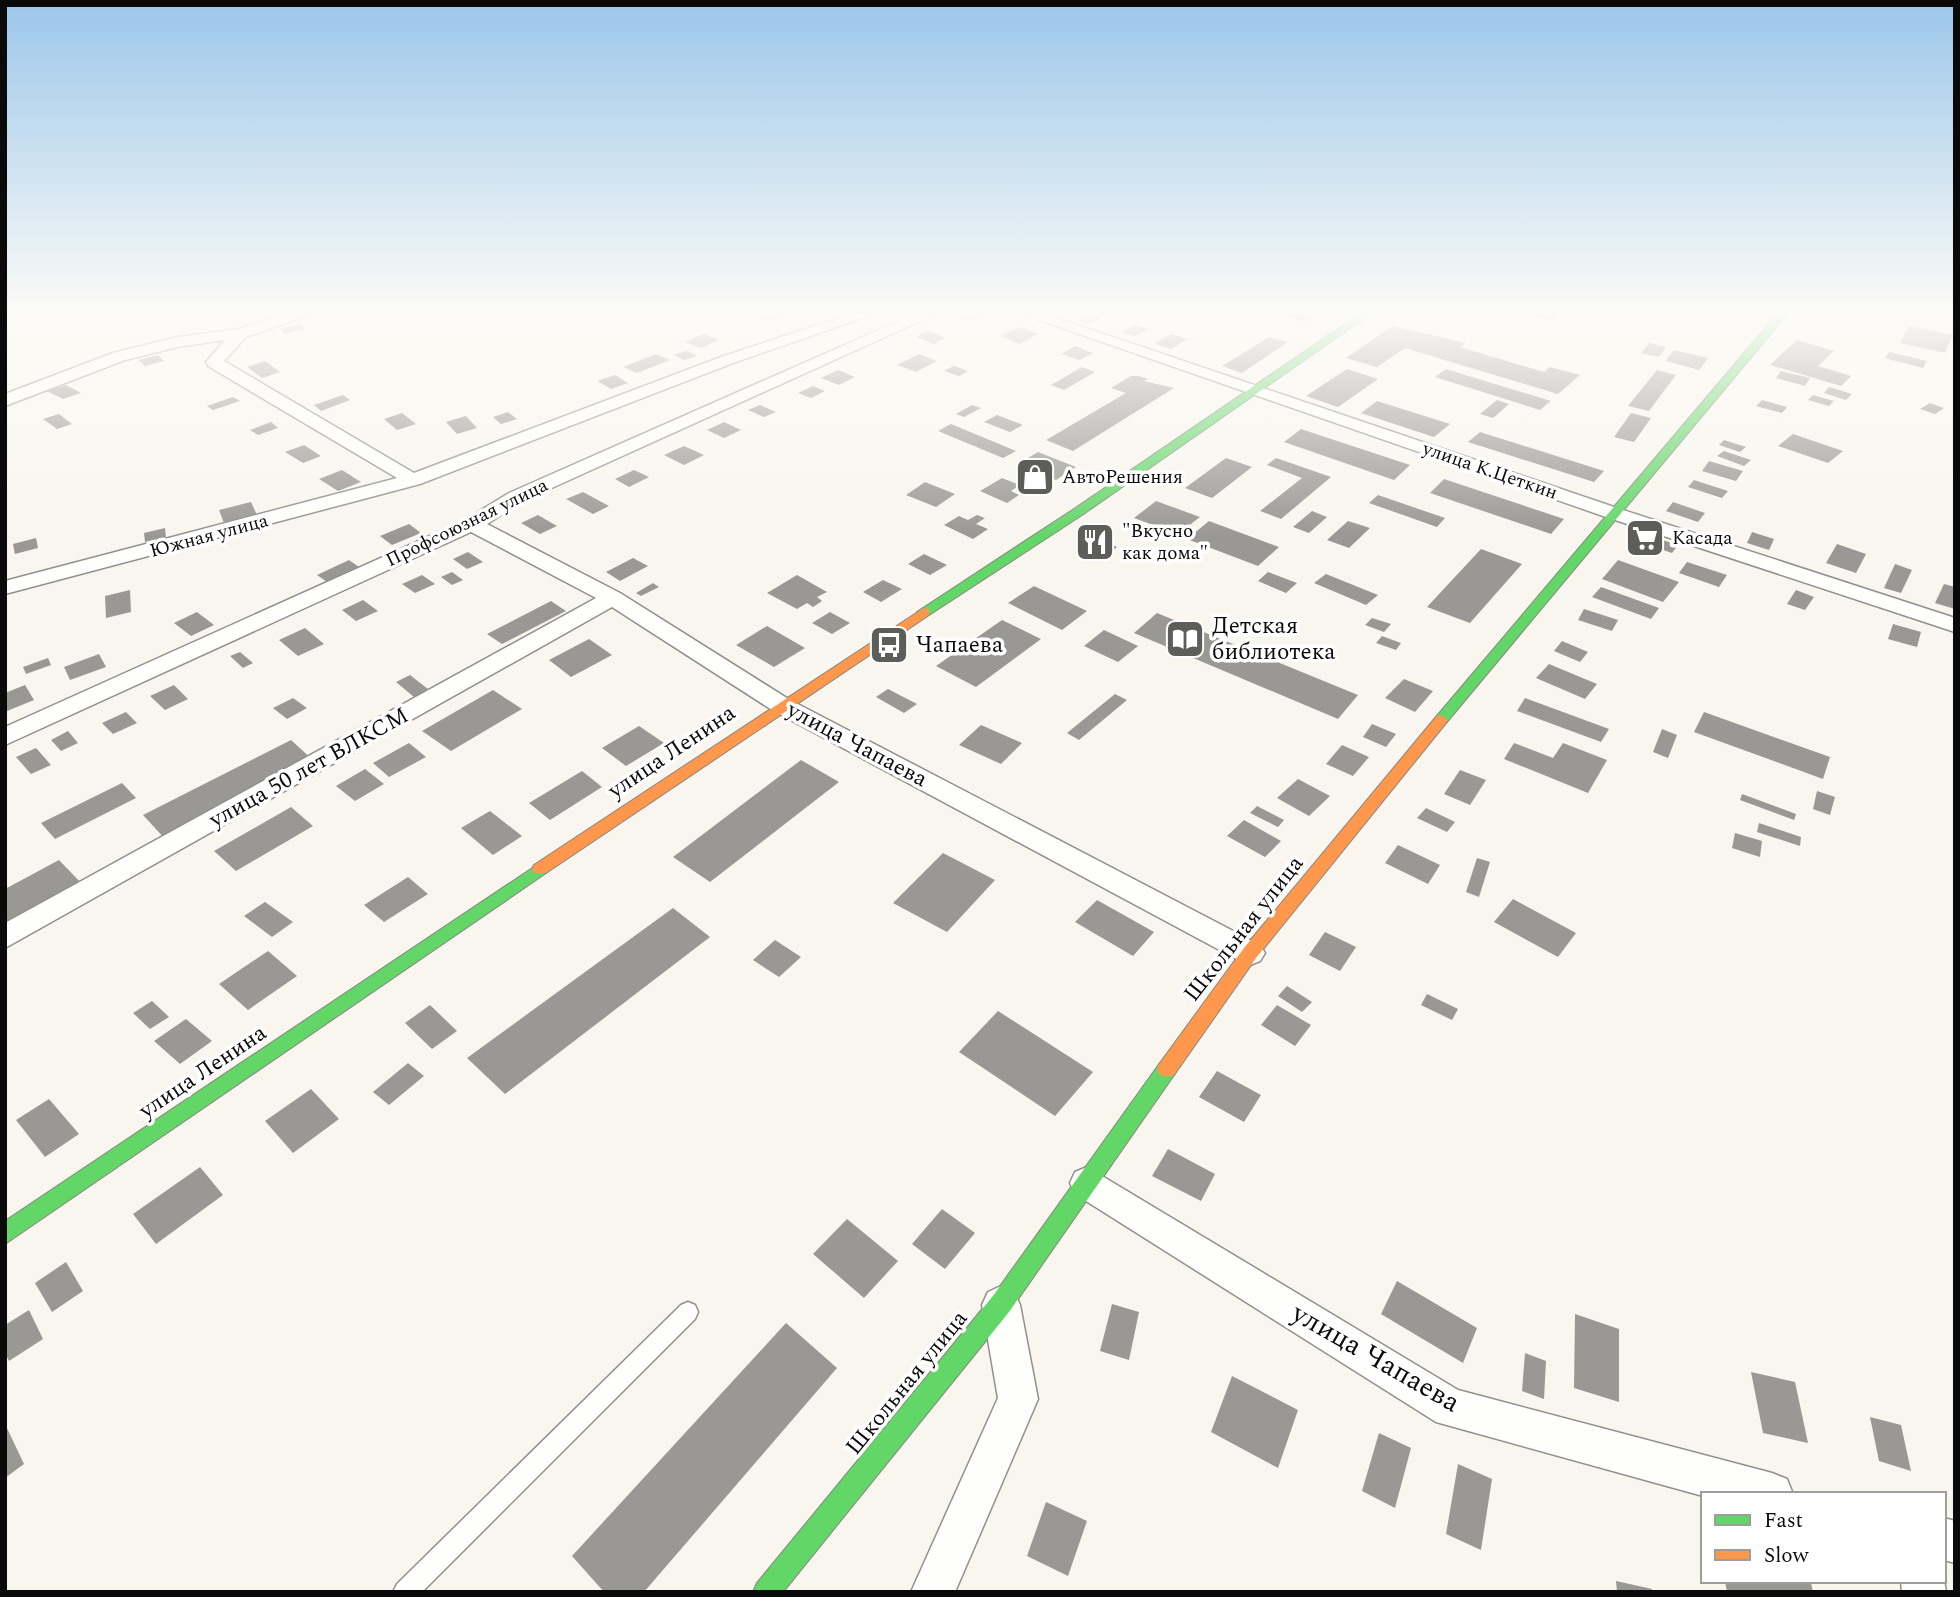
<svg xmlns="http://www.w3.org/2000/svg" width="1960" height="1597" font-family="Spectral,serif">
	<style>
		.building { fill: #9a9894 }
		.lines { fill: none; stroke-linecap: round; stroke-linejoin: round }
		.lane-casing { stroke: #91908d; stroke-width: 3 }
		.street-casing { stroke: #91908d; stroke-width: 3 }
		.fast-casing { stroke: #888783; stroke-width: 2 }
		.slow-casing { stroke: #888783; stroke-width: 2 }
		.lane { fill: #fefefc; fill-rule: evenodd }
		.street { fill: #fefefc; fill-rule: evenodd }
		.fast { fill: #63d668; fill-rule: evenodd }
		.slow { fill: #ff974d; fill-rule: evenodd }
		.labels { text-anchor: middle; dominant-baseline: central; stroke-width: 7; stroke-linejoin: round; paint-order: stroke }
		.far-street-label { font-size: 19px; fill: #0a0a0a; stroke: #fff }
		.far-poi-label { font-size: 19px; fill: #0a0a0a; stroke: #fff; text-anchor: start }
		.poi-label { font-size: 23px; fill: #0a0a0a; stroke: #fff; text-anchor: start }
		.street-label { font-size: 23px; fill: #0a0a0a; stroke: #fff }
		.near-street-label { font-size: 28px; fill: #0a0a0a; stroke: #fff }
	</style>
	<rect width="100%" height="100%" fill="#f8f6ee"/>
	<path class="building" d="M 764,313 L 787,313 L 770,321 L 756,317 Z
		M 961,313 L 986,313 L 969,321 L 955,316 Z
		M 1092,313 L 1104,316 L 1089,324 L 1077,321 Z
		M 1288,313 L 1304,313 L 1314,316 L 1305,322 L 1284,316 Z
		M 1523,313 L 1562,313 L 1553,321 Z
		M 301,324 L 305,329 L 284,334 L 280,329 Z
		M 1135,325 L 1148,329 L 1135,336 L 1122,332 Z
		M 1393,326 L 1466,343 L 1460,347 L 1544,372 L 1550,367 L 1580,375 L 1558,394 L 1405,348 L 1377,367 L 1346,358 Z
		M 1909,326 L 1953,335 L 1945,353 L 1900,343 Z
		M 1020,327 L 1039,334 L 1019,344 L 1000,336 Z
		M 927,331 L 946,338 L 934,344 L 916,337 Z
		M 703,334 L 719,340 L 701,348 L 685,342 Z
		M 1171,334 L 1187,339 L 1171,349 L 1154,344 Z
		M 1269,337 L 1288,342 L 1242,373 L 1222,366 Z
		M 1797,340 L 1834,351 L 1818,366 L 1851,376 L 1841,386 L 1770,365 Z
		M 1649,343 L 1666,347 L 1659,357 L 1641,353 Z
		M 1075,346 L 1093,353 L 1079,360 L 1061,354 Z
		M 1674,350 L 1708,358 L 1699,370 L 1666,361 Z
		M 687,351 L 697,356 L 684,360 L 674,355 Z
		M 1889,352 L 1927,361 L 1923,368 L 1885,358 Z
		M 656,354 L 670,360 L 637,373 L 623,367 Z
		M 919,354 L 937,361 L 916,372 L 897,365 Z
		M 158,355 L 164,361 L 145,366 L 139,360 Z
		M 265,361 L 280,372 L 262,378 L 247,367 Z
		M 954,366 L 968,371 L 959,376 L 944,371 Z
		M 1082,367 L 1095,372 L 1064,390 L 1051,385 Z
		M 1347,369 L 1378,379 L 1338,407 L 1306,396 Z
		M 1446,369 L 1551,401 L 1540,410 L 1435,377 Z
		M 838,370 L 855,377 L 839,385 L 821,378 Z
		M 1657,370 L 1676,375 L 1649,411 L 1628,406 Z
		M 1781,371 L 1810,378 L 1805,386 L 1776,378 Z
		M 615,375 L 628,383 L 611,389 L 597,381 Z
		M 1131,376 L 1139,376 L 1148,379 L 1144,381 L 1174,388 L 1073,451 L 1046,440 L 1126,393 L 1111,388 Z
		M 66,385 L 81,393 L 63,399 L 47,391 Z
		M 813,386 L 825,391 L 811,398 L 798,393 Z
		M 1829,387 L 1852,394 L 1846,400 L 1824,393 Z
		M 343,395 L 350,400 L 321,411 L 314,405 Z
		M 1813,395 L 1834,401 L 1829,406 L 1808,400 Z
		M 233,397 L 240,401 L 213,410 L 207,406 Z
		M 1497,400 L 1509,404 L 1493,418 L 1480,414 Z
		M 1762,400 L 1787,407 L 1782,413 L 1756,406 Z
		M 1377,401 L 1450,424 L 1434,437 L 1361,413 Z
		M 1930,403 L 1944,408 L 1935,414 L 1920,409 Z
		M 760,405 L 776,412 L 764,417 L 748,410 Z
		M 972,405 L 981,408 L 964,417 L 956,414 Z
		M 508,412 L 517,419 L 501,424 L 493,417 Z
		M 402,413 L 416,424 L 397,430 L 384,419 Z
		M 1631,413 L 1651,418 L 1634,442 L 1614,437 Z
		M 59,414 L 72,424 L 57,429 L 43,419 Z
		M 997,415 L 1023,425 L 1010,432 L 984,422 Z
		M 466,416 L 477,428 L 457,434 L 446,422 Z
		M 271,422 L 278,428 L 258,435 L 250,430 Z
		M 724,422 L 741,430 L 724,438 L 707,430 Z
		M 951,424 L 1016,451 L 1003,458 L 938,431 Z
		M 1301,429 L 1410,465 L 1394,480 L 1284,442 Z
		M 1480,432 L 1604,471 L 1594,482 L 1468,442 Z
		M 1793,434 L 1843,451 L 1828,463 L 1778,446 Z
		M 1724,440 L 1746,447 L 1740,452 L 1719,445 Z
		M 304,445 L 321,456 L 303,463 L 285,452 Z
		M 684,446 L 704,455 L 684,465 L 664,455 Z
		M 1724,451 L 1751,460 L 1744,466 L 1717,456 Z
		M 1038,452 L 1076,467 L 1056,480 L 1018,464 Z
		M 1226,458 L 1252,467 L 1212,498 L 1185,488 Z
		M 1276,458 L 1331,477 L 1281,519 L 1260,511 L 1302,478 L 1267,465 Z
		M 1709,461 L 1743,471 L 1736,481 L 1702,471 Z
		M 342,470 L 361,482 L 338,491 L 319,479 Z
		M 634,470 L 649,477 L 629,487 L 615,479 Z
		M 1002,478 L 1020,485 L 1011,491 L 1019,495 L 1007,503 L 980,491 Z
		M 1444,479 L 1564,519 L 1551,534 L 1430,493 Z
		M 1694,480 L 1728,491 L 1722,498 L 1688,487 Z
		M 925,482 L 955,494 L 936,507 L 906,495 Z
		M 583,492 L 609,506 L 593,514 L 566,499 Z
		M 1378,495 L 1445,518 L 1437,527 L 1369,503 Z
		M 1156,501 L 1200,517 L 1178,534 L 1134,518 Z
		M 251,502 L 258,517 L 225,526 L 219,510 Z
		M 1673,502 L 1705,513 L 1698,522 L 1666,511 Z
		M 1312,511 L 1327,517 L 1309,533 L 1293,527 Z
		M 538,515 L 557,526 L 540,534 L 521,523 Z
		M 977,515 L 985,518 L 976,524 L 988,529 L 973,539 L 944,525 L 959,516 L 968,520 Z
		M 1209,521 L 1279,547 L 1258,566 L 1187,539 Z
		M 1348,521 L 1370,528 L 1349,548 L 1327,540 Z
		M 409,524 L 421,533 L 392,545 L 380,536 Z
		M 165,528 L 166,537 L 145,542 L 144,533 Z
		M 1638,532 L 1678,545 L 1672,553 L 1633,540 Z
		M 1752,532 L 1774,539 L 1769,550 L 1747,543 Z
		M 1095,537 L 1117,547 L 1109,553 L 1086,544 Z
		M 36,538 L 38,548 L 15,554 L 13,544 Z
		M 1837,544 L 1866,554 L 1856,573 L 1826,563 Z
		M 1481,549 L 1522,564 L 1470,623 L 1427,607 Z
		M 468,552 L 483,562 L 467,569 L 453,559 Z
		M 924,554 L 947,565 L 930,575 L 908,564 Z
		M 633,558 L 648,566 L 620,581 L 606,572 Z
		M 349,560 L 359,567 L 327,582 L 317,575 Z
		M 1618,560 L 1679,582 L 1663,602 L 1602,579 Z
		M 1687,562 L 1727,575 L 1719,587 L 1679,573 Z
		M 1895,564 L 1912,570 L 1901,593 L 1884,588 Z
		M 452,572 L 463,580 L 452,585 L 441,577 Z
		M 1268,572 L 1297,583 L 1286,593 L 1258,581 Z
		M 1326,574 L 1378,595 L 1366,605 L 1314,583 Z
		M 422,575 L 435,584 L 415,593 L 402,584 Z
		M 797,575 L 827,592 L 817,597 L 822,601 L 813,607 L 807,603 L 797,609 L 767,593 Z
		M 883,580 L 902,589 L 881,602 L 863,592 Z
		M 653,583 L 659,587 L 641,596 L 636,593 Z
		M 1944,584 L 1955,587 L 1955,609 L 1935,603 Z
		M 1034,586 L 1087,611 L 1062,630 L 1008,603 Z
		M 1601,587 L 1659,608 L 1651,619 L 1592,597 Z
		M 130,590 L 131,612 L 106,618 L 105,596 Z
		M 1796,590 L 1814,597 L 1805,610 L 1787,604 Z
		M 363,600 L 378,611 L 356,621 L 342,610 Z
		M 551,601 L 566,611 L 502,644 L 487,634 Z
		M 1584,609 L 1618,620 L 1612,631 L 1578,620 Z
		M 197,612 L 214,625 L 191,636 L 174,623 Z
		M 830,612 L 850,623 L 832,634 L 812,623 Z
		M 1157,613 L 1358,695 L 1338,719 L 1134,633 Z
		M 1372,618 L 1391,624 L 1384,632 L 1365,625 Z
		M 1002,620 L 1041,639 L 976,687 L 936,666 Z
		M 1893,624 L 1921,632 L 1917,647 L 1888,639 Z
		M 767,626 L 805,648 L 774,667 L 736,645 Z
		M 305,628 L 324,644 L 298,656 L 279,640 Z
		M 1104,630 L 1138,646 L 1118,662 L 1084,646 Z
		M 1382,636 L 1401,643 L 1396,650 L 1376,643 Z
		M 589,639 L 612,655 L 571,677 L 549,660 Z
		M 1562,641 L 1588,652 L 1580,662 L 1554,651 Z
		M 240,652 L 253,663 L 243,668 L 230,656 Z
		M 99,654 L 106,667 L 70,680 L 64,667 Z
		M 48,658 L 51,665 L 26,674 L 23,667 Z
		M 1549,664 L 1597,684 L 1585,699 L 1536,678 Z
		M 410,675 L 428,689 L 414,697 L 396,682 Z
		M 1404,679 L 1433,691 L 1415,712 L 1385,698 Z
		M 25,685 L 34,700 L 7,711 L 5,693 Z
		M 174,685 L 188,699 L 165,710 L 150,696 Z
		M 888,689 L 917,704 L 904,713 L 876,697 Z
		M 493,690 L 522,709 L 451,751 L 422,731 Z
		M 1115,694 L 1127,700 L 1079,740 L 1067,733 Z
		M 293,698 L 307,708 L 287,719 L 273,708 Z
		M 1525,698 L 1609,729 L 1601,742 L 1517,711 Z
		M 126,712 L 137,723 L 113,734 L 102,723 Z
		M 1704,712 L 1830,757 L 1823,779 L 1694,732 Z
		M 1372,724 L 1396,734 L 1386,747 L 1363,737 Z
		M 981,725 L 1022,743 L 1001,764 L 959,745 Z
		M 639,726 L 664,743 L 626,766 L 602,748 Z
		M 1662,729 L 1677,735 L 1668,758 L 1653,752 Z
		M 68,731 L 78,743 L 61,751 L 51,740 Z
		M 291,740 L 315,762 L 166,840 L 143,815 Z
		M 409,743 L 426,757 L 389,777 L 373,763 Z
		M 1514,743 L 1553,758 L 1563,743 L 1607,760 L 1588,793 L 1504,759 Z
		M 1342,745 L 1369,757 L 1353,776 L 1326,764 Z
		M 36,748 L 51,765 L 31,774 L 16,757 Z
		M 801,760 L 839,782 L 710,882 L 673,857 Z
		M 365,769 L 384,784 L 355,801 L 336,786 Z
		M 1460,770 L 1486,780 L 1470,805 L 1444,794 Z
		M 582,771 L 602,787 L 550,820 L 529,803 Z
		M 1298,779 L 1330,796 L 1309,816 L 1277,798 Z
		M 122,783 L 136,798 L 55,839 L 41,823 Z
		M 1817,791 L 1835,797 L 1830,815 L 1813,809 Z
		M 1742,794 L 1796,814 L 1794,820 L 1740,800 Z
		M 1257,806 L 1284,820 L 1278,827 L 1250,813 Z
		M 291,807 L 313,826 L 236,871 L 214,851 Z
		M 1426,808 L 1455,822 L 1447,832 L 1417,818 Z
		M 490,811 L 522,836 L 493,855 L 461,828 Z
		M 1244,820 L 1281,841 L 1265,857 L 1227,836 Z
		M 1759,823 L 1801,837 L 1800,846 L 1757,832 Z
		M 1735,833 L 1762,841 L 1760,857 L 1732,848 Z
		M 1398,845 L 1440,865 L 1428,884 L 1385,863 Z
		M 943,853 L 995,880 L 947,932 L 893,903 Z
		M 1477,858 L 1490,862 L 1479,897 L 1466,892 Z
		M 59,860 L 85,887 L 5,931 L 5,889 Z
		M 408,877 L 428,894 L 384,922 L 364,905 Z
		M 1513,899 L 1576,933 L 1558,957 L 1494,922 Z
		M 1097,900 L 1154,932 L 1133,956 L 1075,922 Z
		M 265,902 L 293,922 L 272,937 L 244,916 Z
		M 673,908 L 710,937 L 505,1094 L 467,1058 Z
		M 1325,932 L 1356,947 L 1340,971 L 1309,955 Z
		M 775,940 L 801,957 L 779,977 L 753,960 Z
		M 268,951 L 297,976 L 248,1010 L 219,984 Z
		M 1287,986 L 1312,1002 L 1302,1012 L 1278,996 Z
		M 1427,994 L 1458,1009 L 1452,1020 L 1421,1005 Z
		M 152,1001 L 169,1017 L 150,1029 L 133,1013 Z
		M 430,1005 L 457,1031 L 432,1049 L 405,1023 Z
		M 1277,1005 L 1311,1025 L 1295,1046 L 1261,1025 Z
		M 998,1011 L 1093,1072 L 1055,1116 L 959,1052 Z
		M 186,1019 L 212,1041 L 180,1064 L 154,1041 Z
		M 408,1063 L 424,1076 L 389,1105 L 373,1092 Z
		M 1217,1071 L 1261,1095 L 1244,1122 L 1199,1097 Z
		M 311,1089 L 339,1119 L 293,1153 L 265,1121 Z
		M 49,1099 L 79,1134 L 45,1157 L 16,1120 Z
		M 1168,1149 L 1215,1174 L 1201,1201 L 1152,1176 Z
		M 200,1167 L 223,1195 L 156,1244 L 133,1214 Z
		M 942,1209 L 975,1233 L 945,1269 L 912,1244 Z
		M 847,1219 L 898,1261 L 864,1298 L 813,1254 Z
		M 66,1262 L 83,1291 L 52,1312 L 35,1283 Z
		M 1397,1281 L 1477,1328 L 1463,1363 L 1381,1314 Z
		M 1112,1304 L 1139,1312 L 1129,1360 L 1100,1351 Z
		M 29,1310 L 43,1339 L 9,1361 L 5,1353 L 5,1325 Z
		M 1575,1314 L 1619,1329 L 1619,1402 L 1574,1388 Z
		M 786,1323 L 837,1368 L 644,1592 L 604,1592 L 572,1556 Z
		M 1525,1353 L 1546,1361 L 1544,1399 L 1522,1391 Z
		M 1751,1372 L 1795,1382 L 1808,1443 L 1763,1433 Z
		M 1232,1376 L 1298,1410 L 1278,1468 L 1211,1432 Z
		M 1870,1417 L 1901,1425 L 1911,1471 L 1879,1461 Z
		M 5,1424 L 24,1464 L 5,1478 Z
		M 1379,1433 L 1411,1448 L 1395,1508 L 1362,1491 Z
		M 1458,1464 L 1492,1479 L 1481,1550 L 1446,1534 Z
		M 1046,1502 L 1087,1521 L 1068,1576 L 1027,1556 Z
		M 1616,1581 L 1652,1589 L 1652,1592 L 1617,1592 Z
		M 1725,1581 L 1805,1581 L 1811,1583 L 1813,1592 L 1727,1592 Z"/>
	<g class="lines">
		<g class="lane-casing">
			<path id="lane" d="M 688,1302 L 695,1305 L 698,1312 L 695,1319 L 422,1592 L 393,1592 L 397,1584 L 681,1305 Z"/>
		</g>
		<g class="street-casing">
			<path id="street" d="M 290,313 L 314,313 L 246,337 L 224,361 L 414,473 L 721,357 L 854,313 L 877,313 L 733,363 L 420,484 L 5,594 L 5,581 L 397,478 L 208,366 L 206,362 L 225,340 L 178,347 L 125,360 L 5,406 L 5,394 L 113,353 L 178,337 L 238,329 Z
				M 917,313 L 938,313 L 523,501 L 487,524 L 620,593 L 790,700 L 1260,945 L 1265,953 L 1260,961 L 1250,965 L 1240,961 L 772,710 L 612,607 L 5,948 L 5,923 L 596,598 L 471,532 L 5,745 L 5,727 L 465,520 L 509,493 Z
				M 1019,313 L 1042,313 L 1620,509 L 1955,618 L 1955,632 L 1606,517 Z
				M 1944,313 L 1955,313 L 1955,319 Z
				M 1087,1167 L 1458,1390 L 1772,1473 L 1787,1479 L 1793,1494 L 1703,1496 L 1436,1422 L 1075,1194 L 1070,1183 L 1075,1172 Z
				M 1001,1286 L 1014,1292 L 1020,1305 L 1038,1399 L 955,1592 L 911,1592 L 998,1398 L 982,1305 L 988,1292 Z
				M 1944,1518 L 1955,1521 L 1955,1563 L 1944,1560 Z
				M 1944,1580 L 1946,1592 L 1902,1592 L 1901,1581 Z"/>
		</g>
		<g class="fast-casing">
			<path id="fast" d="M 1361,313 L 1372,313 L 1082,515 L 929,615 L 919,615 L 917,612 L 1074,509 Z
				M 1778,313 L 1788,313 L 1446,723 L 1436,723 L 1434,720 L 1436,717 Z
				M 540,863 L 546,865 L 548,869 L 546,873 L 5,1244 L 5,1221 Z
				M 1167,1061 L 1174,1063 L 1177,1069 L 1174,1075 L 1009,1312 L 783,1592 L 753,1592 L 757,1583 L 993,1296 L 1160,1063 Z"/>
		</g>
		<g class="slow-casing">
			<path id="slow" d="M 924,608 L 929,609 L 929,615 L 546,873 L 534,873 L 532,869 L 534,865 Z
				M 1441,715 L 1448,720 L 1446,723 L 1256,958 L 1174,1075 L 1167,1077 L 1160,1075 L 1157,1069 L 1160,1063 L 1244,948 L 1436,717 Z"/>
		</g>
		<use href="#lane" class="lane"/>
		<use href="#street" class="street"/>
		<use href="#fast" class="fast"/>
		<use href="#slow" class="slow"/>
	</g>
	<linearGradient id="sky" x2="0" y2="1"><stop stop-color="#9bc6ea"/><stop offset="0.58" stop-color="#fcfbf7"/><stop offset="1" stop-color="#fcfbf7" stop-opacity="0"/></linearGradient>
	<rect width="1960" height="537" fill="url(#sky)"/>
	<defs>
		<g id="shop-square" transform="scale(2.0125)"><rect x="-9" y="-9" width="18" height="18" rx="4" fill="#5d5d5a" stroke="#fff"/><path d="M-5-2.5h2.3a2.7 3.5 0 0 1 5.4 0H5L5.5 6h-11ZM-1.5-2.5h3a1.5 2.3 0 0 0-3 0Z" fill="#fff"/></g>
		<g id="supermarket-square" transform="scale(2.0125)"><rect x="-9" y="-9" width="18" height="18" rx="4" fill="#5d5d5a" stroke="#fff"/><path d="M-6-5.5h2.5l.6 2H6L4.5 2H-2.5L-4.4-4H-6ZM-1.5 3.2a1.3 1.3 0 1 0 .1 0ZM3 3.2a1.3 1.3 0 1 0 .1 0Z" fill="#fff"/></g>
		<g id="restaurant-square" transform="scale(2.0125)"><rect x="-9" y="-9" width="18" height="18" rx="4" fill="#5d5d5a" stroke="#fff"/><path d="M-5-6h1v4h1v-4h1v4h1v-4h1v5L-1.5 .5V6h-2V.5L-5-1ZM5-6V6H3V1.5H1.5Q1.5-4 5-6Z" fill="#fff"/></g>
		<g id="library-square" transform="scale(2.0125)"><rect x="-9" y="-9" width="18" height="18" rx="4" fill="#5d5d5a" stroke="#fff"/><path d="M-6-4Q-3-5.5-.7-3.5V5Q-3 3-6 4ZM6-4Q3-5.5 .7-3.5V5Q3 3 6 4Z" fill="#fff"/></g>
		<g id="bus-square" transform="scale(2.0125)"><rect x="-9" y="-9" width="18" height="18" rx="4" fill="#5d5d5a" stroke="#fff"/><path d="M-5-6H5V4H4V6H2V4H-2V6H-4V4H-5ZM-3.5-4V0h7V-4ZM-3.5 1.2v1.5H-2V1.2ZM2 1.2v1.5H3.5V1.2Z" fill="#fff"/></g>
	</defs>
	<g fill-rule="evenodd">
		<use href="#shop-square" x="1035" y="477"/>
		<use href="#supermarket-square" x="1645" y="538"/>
		<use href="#restaurant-square" x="1095" y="542"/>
		<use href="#library-square" x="1185" y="639"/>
		<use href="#bus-square" x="889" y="645"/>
	</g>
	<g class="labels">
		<g class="far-street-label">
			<text transform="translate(1490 471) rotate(19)">улица К.Цеткин</text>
			<text transform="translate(467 523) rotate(-26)">Профсоюзная улица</text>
			<text transform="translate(209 536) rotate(-15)">Южная улица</text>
		</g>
		<g class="far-poi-label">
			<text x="1062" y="477">АвтоРешения</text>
			<text x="1122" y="531">"Вкусно<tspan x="1122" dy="22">как дома"</tspan></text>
			<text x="1672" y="538">Касада</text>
		</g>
		<g class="poi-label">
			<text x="1212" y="626">Детская<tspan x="1212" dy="26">библиотека</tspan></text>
			<text x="916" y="645">Чапаева</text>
		</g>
		<g class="street-label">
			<text transform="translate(857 745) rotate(28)">улица Чапаева</text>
			<text transform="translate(672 752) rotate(-34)">улица Ленина</text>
			<text transform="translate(309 768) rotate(-29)">улица 50 лет ВЛКСМ</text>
			<text transform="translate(1244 929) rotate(-52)">Школьная улица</text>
			<text transform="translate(203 1072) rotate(-34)">улица Ленина</text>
			<text transform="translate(907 1383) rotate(-51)">Школьная улица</text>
		</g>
		<g class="near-street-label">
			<text transform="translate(1376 1358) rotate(30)">улица Чапаева</text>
		</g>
	</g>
	<rect width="1960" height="1597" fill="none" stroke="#0a0a0a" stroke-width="14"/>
	<rect x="1701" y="1492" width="245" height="91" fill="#ffffff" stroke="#9d9d9d" stroke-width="2"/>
	<rect x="1715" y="1515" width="35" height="10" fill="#63d668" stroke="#9d9d9d" stroke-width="2"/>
	<text x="1764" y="1527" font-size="21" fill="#0a0a0a">Fast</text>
	<rect x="1715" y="1550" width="35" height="10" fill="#ff974d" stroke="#9d9d9d" stroke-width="2"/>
	<text x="1764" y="1562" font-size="21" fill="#0a0a0a">Slow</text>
</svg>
